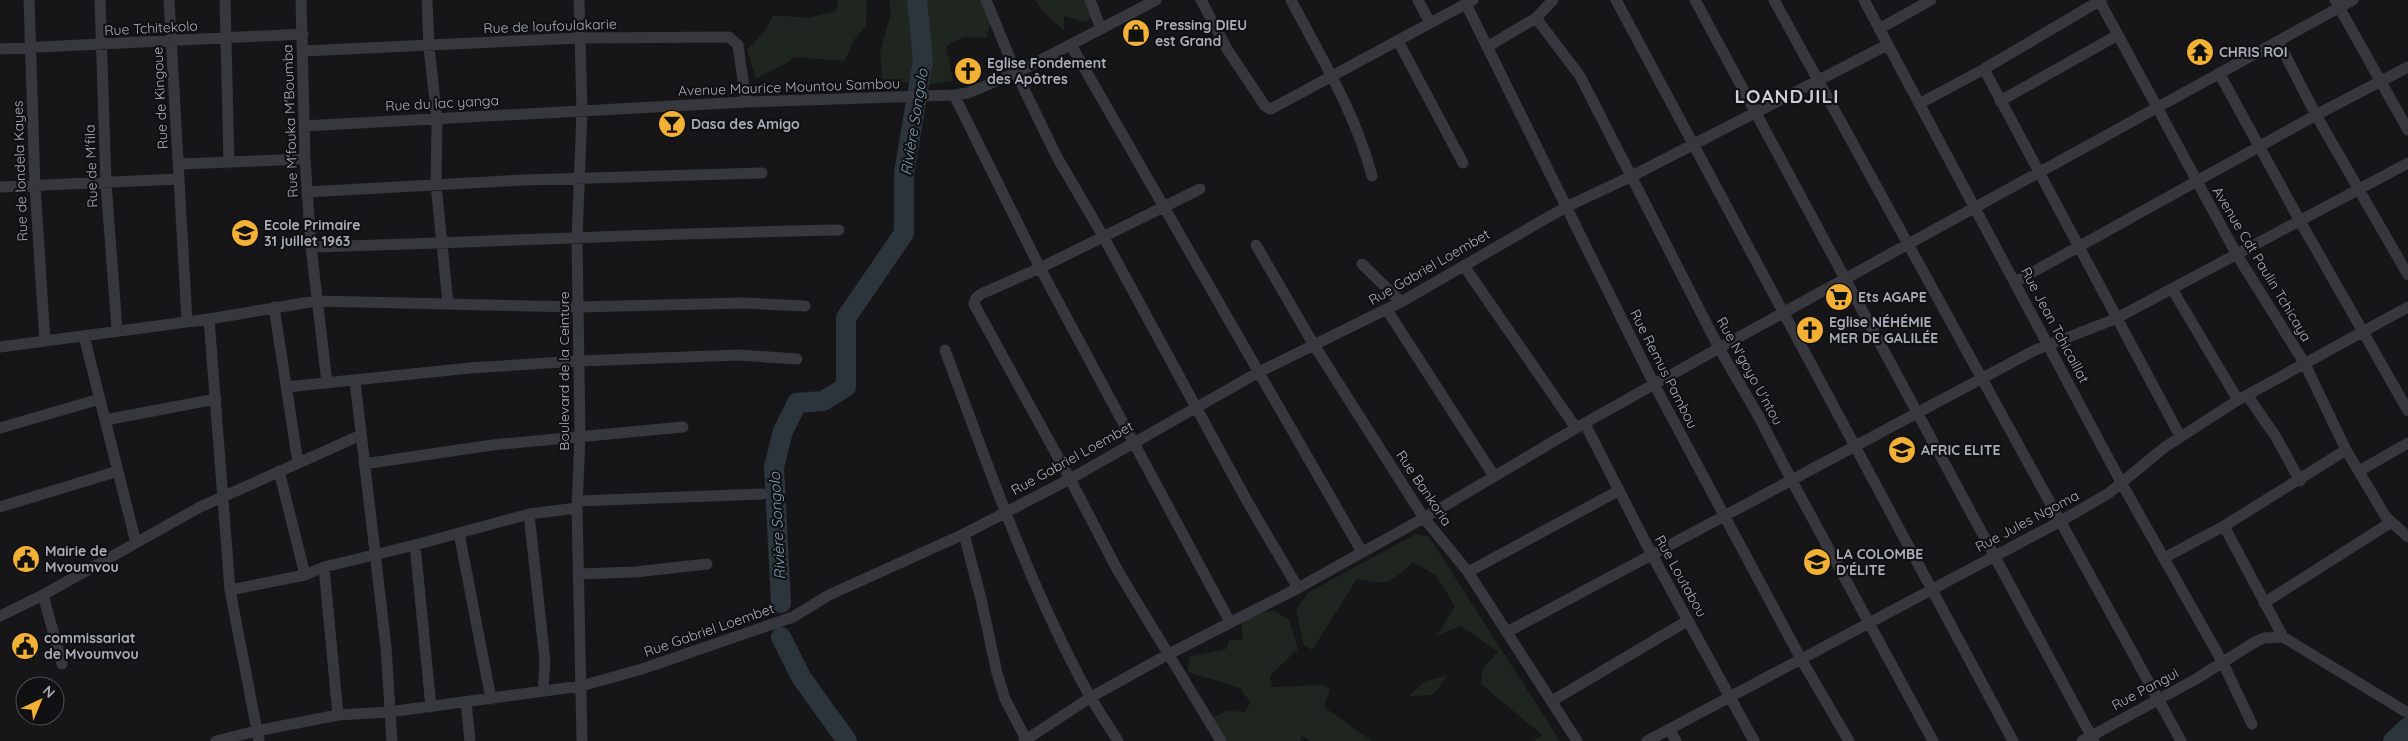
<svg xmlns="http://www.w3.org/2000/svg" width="2408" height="741" font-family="Quicksand,sans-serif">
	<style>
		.green { fill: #1e261f }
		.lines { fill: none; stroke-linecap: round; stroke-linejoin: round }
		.river { stroke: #2c353c; stroke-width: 20 }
		.minor { stroke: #37383d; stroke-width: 11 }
		.labels { text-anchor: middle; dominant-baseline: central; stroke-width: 4.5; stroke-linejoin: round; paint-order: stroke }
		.poi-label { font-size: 14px; font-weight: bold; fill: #a8adb8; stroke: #111113; text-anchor: start }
		.street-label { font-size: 14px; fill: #a8adb8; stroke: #111113 }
		.water-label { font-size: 15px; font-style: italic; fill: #7f9bb3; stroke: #111113 }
		.district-label { font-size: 19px; font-weight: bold; letter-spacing: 1px; fill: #c9ccd4; stroke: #111113 }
	</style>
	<rect width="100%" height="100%" fill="#161618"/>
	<path class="green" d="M 838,0 L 867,0 L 866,25 L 854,40 L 845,61 L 794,57 C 782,69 769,69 756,79 L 747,50 L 766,30 L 773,15 L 807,18 L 836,11 Z
		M 889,0 L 986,0 L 990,21 L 987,38 L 964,37 L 946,46 L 953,81 L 921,86 L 903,82 L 883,86 L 880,52 L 891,13 Z
		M 1035,0 L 1091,0 L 1096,13 L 1086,22 L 1064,16 L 1064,31 L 1044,12 Z
		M 1416,534 L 1429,537 L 1560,741 L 1534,741 L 1542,735 L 1481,684 L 1483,668 L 1498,652 L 1461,626 L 1437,635 L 1455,606 L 1436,576 L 1413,562 C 1390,583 1389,586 1357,579 L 1312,650 L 1304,645 L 1296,610 L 1309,592 Z
		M 1275,611 L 1289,620 L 1298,649 L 1270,676 L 1272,687 L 1323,685 L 1330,689 L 1324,707 L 1372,741 L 1310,741 L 1302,736 L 1300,741 L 1227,741 L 1211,718 L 1227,711 L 1246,712 L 1250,702 L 1240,688 L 1188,672 L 1189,657 L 1226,649 L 1229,640 L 1243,640 L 1240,612 Z
		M 1447,676 L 1433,695 L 1409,696 L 1425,681 Z"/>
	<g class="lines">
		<path class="river" d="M 781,603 L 774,467 L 783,431 L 797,403 L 823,401 L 846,387 L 846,318 L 904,233 L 904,173 L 923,60 L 917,0
			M 781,637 L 801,677 L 847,741
			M 2393,741 L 2408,727"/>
		<path class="minor" d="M 29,0 L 35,186 L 45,341
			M 100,0 L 106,183 L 117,330
			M 169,0 L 187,321
			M 225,0 L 229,163
			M 301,0 L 305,159 L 311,247 L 327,383
			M 427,0 L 429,47 L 437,120 L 436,185 L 448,303
			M 579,0 L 582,111 L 577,238 L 580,436 L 577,508 L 582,741
			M 986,0 L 1016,73 L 1057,157 L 1103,236 L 1247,501 L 1298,588
			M 1090,0 L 1101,29
			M 1201,0 L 1227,49 L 1265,106 L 1271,109 L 1473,0
			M 1291,0 C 1321,57 1356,114 1372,176
			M 1418,0 L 1430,23
			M 1616,0 L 2013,741
			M 1695,0 L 2094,741
			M 1774,0 L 2181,741
			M 1864,0 L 2122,484 L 2223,663 L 2252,724
			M 2099,0 L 2237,255 L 2305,364 L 2346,450 L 2386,517 L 2408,537
			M 2335,0 L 2408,130
			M 1466,4 L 1655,386 L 1801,659 L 1849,741
			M 1536,18 L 1580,76 L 1719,348 L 1759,417 L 1791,479 L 1933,741
			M 1879,29 L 1931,0
			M 1398,41 L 1463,163
			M 2278,41 L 2316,115 L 2408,275
			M 1071,45 L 1362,552
			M 1487,47 L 1536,18 L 1553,0
			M 0,49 L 303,34
			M 303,51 L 579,38 L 729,37 L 738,45 L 746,102
			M 1984,69 L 2180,436
			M 2219,73 L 2300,221 L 2408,411
			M 954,95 L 1040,268 L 1230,622
			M 2000,101 L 2118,35
			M 1919,104 L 1984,69 L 2101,0
			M 304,126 L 746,102 L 954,95 L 968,93 L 1016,73 L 1156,0
			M 179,164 L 305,159
			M 0,187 L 179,179
			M 1200,189 L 1040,268 L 981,294 L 976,298 L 974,304 L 1070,479 L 1118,571 L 1221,741
			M 307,192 L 523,180 L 762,173
			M 1256,245 L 1314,345 L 1424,518 L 1468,572 L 1577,741
			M 311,247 C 487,242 663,233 839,230
			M 1362,264 L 1401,302
			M 1464,266 L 1576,428
			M 2015,282 L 2316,115 L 2408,67
			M 2172,289 L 2238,400
			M 274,307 L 298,463
			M 1387,310 L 1494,476
			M 209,319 L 230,590 L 259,741
			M 84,336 L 136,543
			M 0,347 L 209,319 L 316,301 L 578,307 L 744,303 L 805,306
			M 945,350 C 986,460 1024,572 1079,676 C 1090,699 1105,720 1118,741
			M 355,381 L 386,647 L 392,741
			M 286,387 L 470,368 L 579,361 L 738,355 L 797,359
			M 2247,395 L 2276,437 L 2300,481
			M 105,420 L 216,399
			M 1585,424 L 1652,555 L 1754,741
			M 0,428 L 100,399
			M 364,464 L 492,445 L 683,427
			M 279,471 L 305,575
			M 2359,471 L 2408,443
			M 577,501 L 762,494
			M 0,507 L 118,471
			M 529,514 L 545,661 L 543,691
			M 2224,526 L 2283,637
			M 459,533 L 491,699
			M 964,534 L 981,599 L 997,673 L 1005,699 L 1027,741
			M 415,545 L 431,707
			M 2164,558 L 2224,526 L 2346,450
			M 324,567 L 338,715
			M 1468,572 L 1618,491
			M 578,574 L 635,572 L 707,564
			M 230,590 L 305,575 L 324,567 L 415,545 L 529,514 L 577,508
			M 43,595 L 62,664
			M 2264,603 L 2390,523
			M 0,616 L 43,595 L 200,507 L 361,435
			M 1507,632 L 2033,351 L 2115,319 L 2408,163
			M 2283,637 L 2408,713
			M 1552,701 L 1687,621
			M 466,702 L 470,741
			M 1669,729 L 1676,741
			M 216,741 L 256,731 L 338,715 L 389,712 L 581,686 L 642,669 L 793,617 L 829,595 L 964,534 L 1070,479 L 1259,372 L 1401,302 L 1566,207 L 1630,177 L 1887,45
			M 1024,741 L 1091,697 L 1167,655 L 1298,588 L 1424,518 L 1576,428 L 1719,348 L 2353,0
			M 1647,741 L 2061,521 L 2109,493 L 2165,447 L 2238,400 L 2408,307
			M 2082,741 L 2196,679 L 2255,642 L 2264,638 L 2283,637"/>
	</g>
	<defs>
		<g id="shop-disc" transform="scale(1.4375)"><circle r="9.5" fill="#f2b134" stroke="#111113"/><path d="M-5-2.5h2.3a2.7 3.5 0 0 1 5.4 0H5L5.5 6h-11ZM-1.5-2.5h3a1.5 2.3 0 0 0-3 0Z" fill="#111"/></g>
		<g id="temple-disc" transform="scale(1.4375)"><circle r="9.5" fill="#f2b134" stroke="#111113"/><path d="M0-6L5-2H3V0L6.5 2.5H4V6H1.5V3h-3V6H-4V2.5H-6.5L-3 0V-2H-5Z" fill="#111"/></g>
		<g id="church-disc" transform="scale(1.4375)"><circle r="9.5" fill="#f2b134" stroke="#111113"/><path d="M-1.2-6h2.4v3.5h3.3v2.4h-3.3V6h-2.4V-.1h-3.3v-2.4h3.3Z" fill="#111"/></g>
		<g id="bar-disc" transform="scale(1.4375)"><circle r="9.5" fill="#f2b134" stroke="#111113"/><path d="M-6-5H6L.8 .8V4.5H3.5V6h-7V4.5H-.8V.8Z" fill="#111"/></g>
		<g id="school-disc" transform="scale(1.4375)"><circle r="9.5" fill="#f2b134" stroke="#111113"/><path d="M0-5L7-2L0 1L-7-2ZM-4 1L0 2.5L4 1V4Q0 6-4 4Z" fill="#111"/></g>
		<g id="supermarket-disc" transform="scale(1.4375)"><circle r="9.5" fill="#f2b134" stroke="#111113"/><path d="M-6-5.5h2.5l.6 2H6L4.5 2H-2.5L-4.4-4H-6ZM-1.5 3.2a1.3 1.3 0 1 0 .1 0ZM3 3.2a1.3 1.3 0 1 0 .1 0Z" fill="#111"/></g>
		<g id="civic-disc" transform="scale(1.4375)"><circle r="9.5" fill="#f2b134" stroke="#111113"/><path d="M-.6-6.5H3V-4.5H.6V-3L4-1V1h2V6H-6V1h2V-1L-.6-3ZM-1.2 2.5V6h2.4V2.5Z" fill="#111"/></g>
	</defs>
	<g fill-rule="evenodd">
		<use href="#shop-disc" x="1136" y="33"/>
		<use href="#temple-disc" x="2200" y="52"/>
		<use href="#church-disc" x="968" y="71"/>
		<use href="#bar-disc" x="672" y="124"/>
		<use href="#school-disc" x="245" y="233"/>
		<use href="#supermarket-disc" x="1839" y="297"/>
		<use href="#church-disc" x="1810" y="330"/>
		<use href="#school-disc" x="1902" y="450"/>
		<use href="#civic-disc" x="26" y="559"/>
		<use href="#school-disc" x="1817" y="562"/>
		<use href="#civic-disc" x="25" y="646"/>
	</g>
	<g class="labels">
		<g class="poi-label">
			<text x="1155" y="25">Pressing DIEU<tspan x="1155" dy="16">est Grand</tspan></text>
			<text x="2219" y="52">CHRIS ROI</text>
			<text x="987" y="63">Eglise Fondement<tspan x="987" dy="16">des Apôtres</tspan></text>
			<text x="691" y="124">Dasa des Amigo</text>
			<text x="264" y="225">Ecole Primaire<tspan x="264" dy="16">31 juillet 1963</tspan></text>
			<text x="1858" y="297">Ets AGAPE</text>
			<text x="1829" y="322">Eglise NÉHÉMIE<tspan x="1829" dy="16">MER DE GALILÉE</tspan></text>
			<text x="1921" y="450">AFRIC ELITE</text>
			<text x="45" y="551">Mairie de<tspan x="45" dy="16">Mvoumvou</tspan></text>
			<text x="1836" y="554">LA COLOMBE<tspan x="1836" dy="16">D'ÉLITE</tspan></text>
			<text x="44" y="638">commissariat<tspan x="44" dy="16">de Mvoumvou</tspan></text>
		</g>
		<g class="street-label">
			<text transform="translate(550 26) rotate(-2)">Rue de loufoulakarie</text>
			<text transform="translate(151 28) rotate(-3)">Rue Tchitekolo</text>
			<text transform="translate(789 87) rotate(-2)">Avenue Maurice Mountou Sambou</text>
			<text transform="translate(160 98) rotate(-93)">Rue de Kingoue</text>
			<text transform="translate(442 103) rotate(-3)">Rue du lac yanga</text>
			<text transform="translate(290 121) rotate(-92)">Rue M'fouka M'Boumba</text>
			<text transform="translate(91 166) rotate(-92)">Rue de M'fila</text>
			<text transform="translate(20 171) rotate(-92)">Rue de londela Kayes</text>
			<text transform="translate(2262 264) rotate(59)">Avenue Cdt Paulin Tchicaya</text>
			<text transform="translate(1429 267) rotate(-30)">Rue Gabriel Loembet</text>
			<text transform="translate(2055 325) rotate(62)">Rue Jean Tchicaillat</text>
			<text transform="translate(1664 369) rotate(63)">Rue Remus Pambou</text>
			<text transform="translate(564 371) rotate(-90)">Boulevard de la Ceinture</text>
			<text transform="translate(1750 371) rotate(61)">Rue N'goyo U'ntou</text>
			<text transform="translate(1072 458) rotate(-29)">Rue Gabriel Loembet</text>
			<text transform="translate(1424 488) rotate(56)">Rue Bankoria</text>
			<text transform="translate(2027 521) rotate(-28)">Rue Jules Ngoma</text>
			<text transform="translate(1681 576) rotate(61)">Rue Loutabou</text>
			<text transform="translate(709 630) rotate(-19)">Rue Gabriel Loembet</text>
			<text transform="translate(2145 689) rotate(-28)">Rue Pangui</text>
		</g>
		<g class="water-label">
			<text transform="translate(914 122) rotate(-81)">Rivière Songolo</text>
			<text transform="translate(777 526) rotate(-93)">Rivière Songolo</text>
		</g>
		<g class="district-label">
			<text x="1787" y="96">LOANDJILI</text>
		</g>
	</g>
	<g transform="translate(40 701) rotate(44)"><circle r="24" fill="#111113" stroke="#4d4f55"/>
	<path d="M0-4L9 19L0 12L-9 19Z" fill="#f2b134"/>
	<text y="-8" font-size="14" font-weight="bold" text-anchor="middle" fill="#a8adb8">N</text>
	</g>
</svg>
